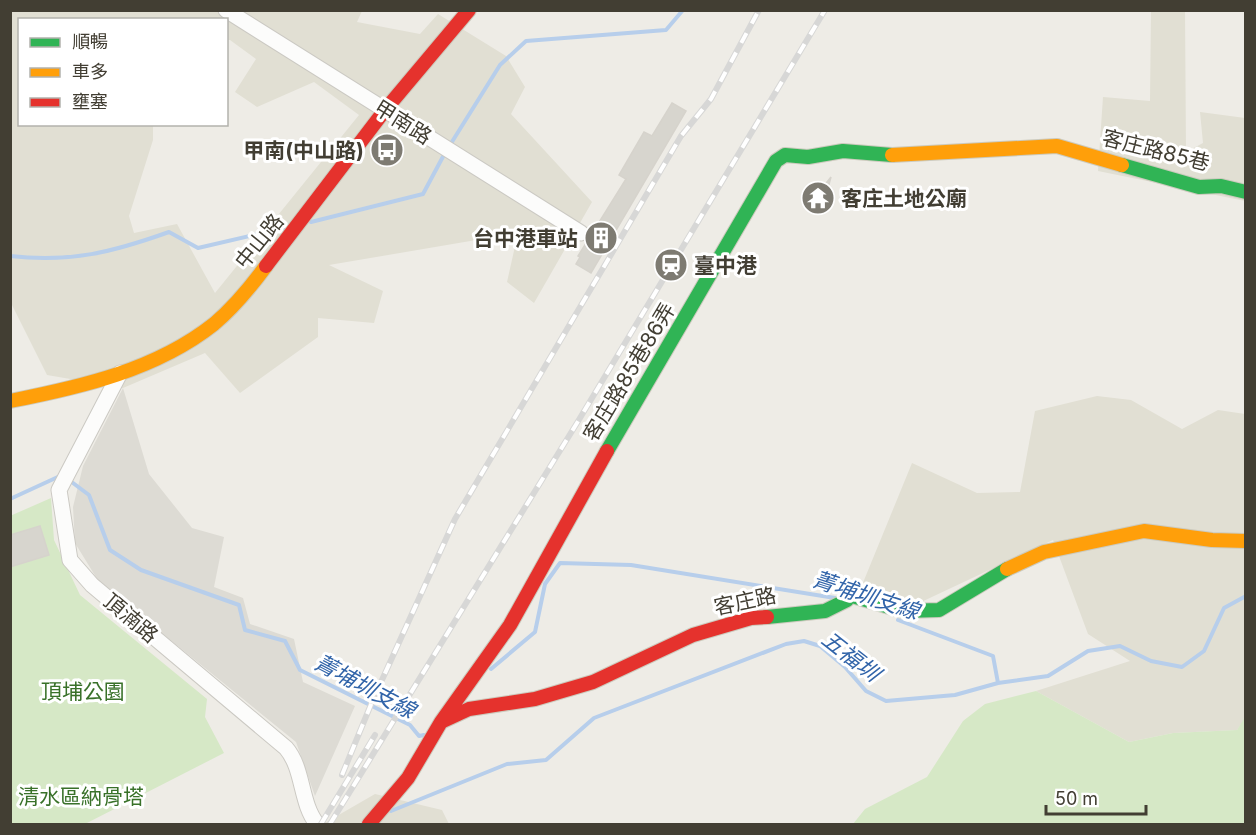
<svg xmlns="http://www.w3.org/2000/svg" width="1256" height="835" font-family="Inter,'Noto Sans TC',sans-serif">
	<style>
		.residential { fill: #e1dfd3; fill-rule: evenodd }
		.industrial { fill: #dddbd4 }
		.green { fill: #d6e8c6 }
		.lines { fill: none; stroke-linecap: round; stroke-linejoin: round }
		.stream { stroke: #b7ceeb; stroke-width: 4 }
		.building { fill: #d7d5ce; stroke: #d6d3cc; stroke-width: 1.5 }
		.street-casing { stroke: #cbc9c3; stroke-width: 17 }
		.fast-casing { stroke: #cccabd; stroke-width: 16 }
		.slow-casing { stroke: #cccabd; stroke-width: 16 }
		.jam-casing { stroke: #cccabd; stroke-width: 16 }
		.street { stroke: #fcfcfb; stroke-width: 15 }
		.fast { stroke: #30b455; stroke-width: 14 }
		.slow { stroke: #ff9f0a; stroke-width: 14 }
		.jam { stroke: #e5322d; stroke-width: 14 }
		.rail-casing { stroke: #d7d7d6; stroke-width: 6 }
		.rail { stroke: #fff; stroke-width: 4; stroke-dasharray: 11; stroke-linecap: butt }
		.labels { text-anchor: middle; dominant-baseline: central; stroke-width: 6; stroke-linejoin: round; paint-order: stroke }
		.street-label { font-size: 21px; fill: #423e33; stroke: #fff }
		.poi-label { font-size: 21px; font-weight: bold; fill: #423e33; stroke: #fff; text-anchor: end }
		.park-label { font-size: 21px; fill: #397129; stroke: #fff }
		.water-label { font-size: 22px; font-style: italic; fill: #3164a9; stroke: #fff }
	</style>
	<rect width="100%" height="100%" fill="#eeece6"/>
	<path class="residential" d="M 11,11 L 362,11 L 357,22 L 420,34 L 438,14 L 506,56 L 525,87 L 511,114 L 592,202 L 534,303 L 507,282 L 518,233 L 329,265 L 383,291 L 374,323 L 318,318 L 318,337 L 240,393 L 205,353 L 123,388 L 47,375 L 11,303 ZM 20,20 L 226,20 L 227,40 L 230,40 L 256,59 L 235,92 L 257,107 L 314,82 L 359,115 L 215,293 L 177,224 L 134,233 L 129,216 L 153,140 L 153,124 L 20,124 Z
		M 1151,11 L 1185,11 L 1186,152 L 1203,143 L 1200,112 L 1245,118 L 1245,201 L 1098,171 L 1103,97 L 1150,101 Z
		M 1097,396 L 1131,400 L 1182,429 L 1218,410 L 1245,414 L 1246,717 L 1237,730 L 1173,733 L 1129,742 L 1036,691 L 1130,661 L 1088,634 L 1053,540 L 917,604 L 860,590 L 912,463 L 977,493 L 1020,492 L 1035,411 Z
		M 375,794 L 442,810 L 449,824 L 323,824 Z"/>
	<path class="industrial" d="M 123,388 L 149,474 L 192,528 L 224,537 L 214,587 L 243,598 L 250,624 L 294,639 L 303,682 L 355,706 L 315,796 L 296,742 L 99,582 L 75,543 L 73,507 L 83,466 Z"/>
	<path class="green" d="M 51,498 L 54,540 L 80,595 L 207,699 L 205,717 L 224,753 L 85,824 L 11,824 L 10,516 Z
		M 1036,691 L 1129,742 L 1173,733 L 1237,730 L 1245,717 L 1245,824 L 853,824 L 865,809 L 927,777 L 963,721 L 985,704 Z"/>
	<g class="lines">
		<path class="stream" d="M 450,145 L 500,65 L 526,41 L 666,30 L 683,10
			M 311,222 L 423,194 L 446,151
			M 10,256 C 71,263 113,252 169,232 L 198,248 L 284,228
			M 69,480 L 89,495 L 110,550 L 141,570 L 239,605 L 245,630 L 285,641 L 300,670 L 410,725 L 419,736 L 424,735
			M 10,499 L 60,476
			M 898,620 L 993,656 L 998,683
			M 491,669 L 535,632 L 545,584 L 560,563 L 631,565 L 835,598
			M 391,811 L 507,764 L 546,760 L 594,718 L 786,644 L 804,641 L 820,646 L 845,667 L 866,691 L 886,701 L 955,695 L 998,683 L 1048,676 L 1088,651 L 1120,646 L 1151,661 L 1182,667 L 1204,651 L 1224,608 L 1246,596"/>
	</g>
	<path class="building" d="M 672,103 L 686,111 L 591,273 L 576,264 L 580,257 L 578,256 L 626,179 L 619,175 L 644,132 L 652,136 Z
		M 831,177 L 823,206 L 811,202 Z
		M 40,526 L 49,555 L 10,567 L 10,535 Z"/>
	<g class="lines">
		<g class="street-casing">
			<path id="street" d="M 226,10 L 581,233
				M 120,373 L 59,490 L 70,560 L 92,585 L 286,748 C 304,769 300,803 317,824"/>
		</g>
		<g class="fast-casing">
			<path id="fast" d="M 1122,165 L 1199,187 L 1221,186 L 1246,192
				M 607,451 L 776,161 L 785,155 L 808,157 L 843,151 L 892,155
				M 767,617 L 825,611 L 847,600 L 849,595 L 903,611 L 939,610 L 1007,569"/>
		</g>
		<g class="slow-casing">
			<path id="slow" d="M 892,155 L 1057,146 L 1122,165
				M 10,401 C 81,387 156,370 214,324 C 233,308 252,285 266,266
				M 1007,569 L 1044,552 L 1144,531 L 1212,540 L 1246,541"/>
		</g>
		<g class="jam-casing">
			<path id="jam" d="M 266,266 L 385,110 L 469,10
				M 441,722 L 469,709 L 535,699 L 593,682 L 693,635 L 751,618 L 767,617
				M 369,824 L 408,778 L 441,722 L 510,625 L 607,451"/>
		</g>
		<use href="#street" class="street"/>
		<use href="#fast" class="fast"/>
		<use href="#slow" class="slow"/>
		<use href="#jam" class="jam"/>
		<g class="rail-casing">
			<path id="rail" d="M 342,775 L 372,702 L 455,519 L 681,136 L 711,99 L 759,10
				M 321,824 L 375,735
				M 330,824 L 577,423 L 825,10"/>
		</g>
		<use href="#rail" class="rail"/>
	</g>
	<defs>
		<g id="bus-disc" transform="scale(1.725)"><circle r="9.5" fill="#7e7b72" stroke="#fff"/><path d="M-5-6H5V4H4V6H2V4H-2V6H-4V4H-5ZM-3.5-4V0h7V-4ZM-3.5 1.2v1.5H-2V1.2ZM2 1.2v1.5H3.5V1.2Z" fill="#fff"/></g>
		<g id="temple-disc" transform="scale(1.725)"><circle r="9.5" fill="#7e7b72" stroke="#fff"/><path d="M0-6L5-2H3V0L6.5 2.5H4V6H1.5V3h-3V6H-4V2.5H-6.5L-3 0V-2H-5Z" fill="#fff"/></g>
		<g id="building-disc" transform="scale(1.725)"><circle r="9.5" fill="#7e7b72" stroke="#fff"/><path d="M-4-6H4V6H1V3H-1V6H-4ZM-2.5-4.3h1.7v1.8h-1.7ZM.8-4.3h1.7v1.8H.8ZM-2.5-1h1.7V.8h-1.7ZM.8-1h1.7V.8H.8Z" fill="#fff"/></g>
		<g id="station-disc" transform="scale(1.725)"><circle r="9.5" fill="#7e7b72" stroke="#fff"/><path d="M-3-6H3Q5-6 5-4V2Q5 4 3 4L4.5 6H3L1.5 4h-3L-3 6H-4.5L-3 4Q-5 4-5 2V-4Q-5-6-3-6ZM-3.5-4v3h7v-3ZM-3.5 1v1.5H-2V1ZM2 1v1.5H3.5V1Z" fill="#fff"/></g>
	</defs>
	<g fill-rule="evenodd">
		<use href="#bus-disc" x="387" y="150"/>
		<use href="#temple-disc" x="818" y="198"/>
		<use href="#building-disc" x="601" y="238"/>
		<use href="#station-disc" x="671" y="265"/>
	</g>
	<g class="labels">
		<g class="street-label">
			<text transform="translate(403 122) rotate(32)">甲南路</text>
			<text transform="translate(1156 150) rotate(14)">客庄路85巷</text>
			<text transform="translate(259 241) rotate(-51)">中山路</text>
			<text transform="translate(629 372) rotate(-59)">客庄路85巷86弄</text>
			<text transform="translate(745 601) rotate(-12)">客庄路</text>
			<text transform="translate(131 618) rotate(40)">頂湳路</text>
		</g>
		<g class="poi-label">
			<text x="364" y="150">甲南(中山路)</text>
			<text x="841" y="198" text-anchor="start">客庄土地公廟</text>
			<text x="578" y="238">台中港車站</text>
			<text x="694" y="265" text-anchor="start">臺中港</text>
		</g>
		<g class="park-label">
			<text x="83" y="691">頂埔公園</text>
			<text x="81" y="796">清水區納骨塔</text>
		</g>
		<g class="water-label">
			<text transform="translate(866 595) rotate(18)">菁埔圳支線</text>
			<text transform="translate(851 656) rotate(38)">五福圳</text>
			<text transform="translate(365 686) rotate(28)">菁埔圳支線</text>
		</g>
	</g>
	<rect width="1256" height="835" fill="none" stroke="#423e33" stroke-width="24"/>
	<rect x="18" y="18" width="210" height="108" fill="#ffffff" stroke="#b3b2ad" stroke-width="1.5"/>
	<rect x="30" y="38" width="30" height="9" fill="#30b455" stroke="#b3b2ad" stroke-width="1.5"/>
	<text x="72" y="48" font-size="18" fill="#423e33">順暢</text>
	<rect x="30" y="68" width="30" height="9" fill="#ff9f0a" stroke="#b3b2ad" stroke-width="1.5"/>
	<text x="72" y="78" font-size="18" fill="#423e33">車多</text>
	<rect x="30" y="98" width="30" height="9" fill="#e5322d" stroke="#b3b2ad" stroke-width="1.5"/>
	<text x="72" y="108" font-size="18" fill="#423e33">壅塞</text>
	<path d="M1046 805v9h100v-9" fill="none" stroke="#423e33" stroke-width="3"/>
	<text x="1055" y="805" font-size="18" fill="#423e33" stroke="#ffffff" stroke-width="4.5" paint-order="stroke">50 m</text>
</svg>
